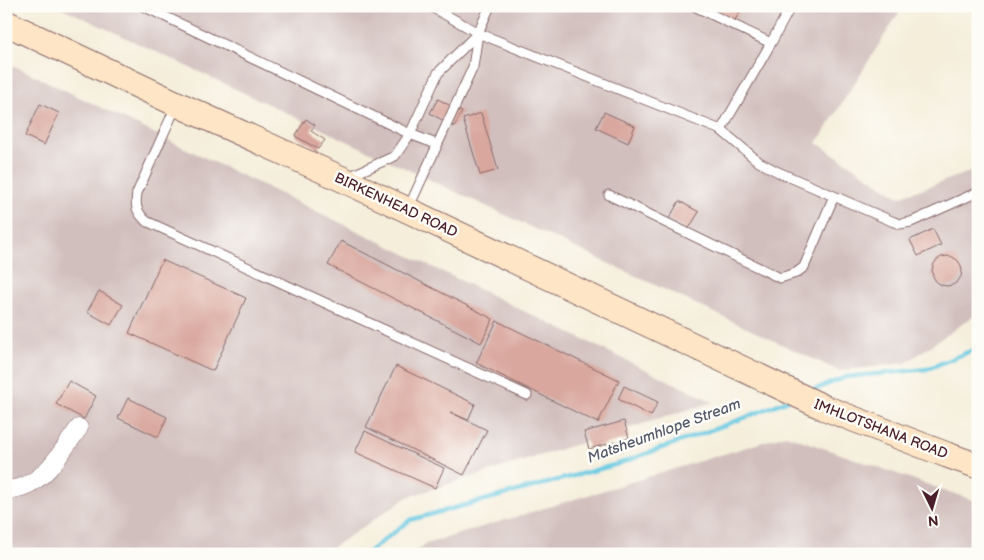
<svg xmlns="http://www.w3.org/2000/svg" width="984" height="560" font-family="'Balsamiq Sans',sans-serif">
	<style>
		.industrial { fill: #d1bfbd }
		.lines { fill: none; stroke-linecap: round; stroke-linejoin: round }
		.stream { stroke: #63c7e1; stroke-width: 4.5 }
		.building { fill: #d9a79e }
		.lane-casing { stroke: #866769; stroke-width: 11 }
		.street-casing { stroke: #866769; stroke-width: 19 }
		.secondary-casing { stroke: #866769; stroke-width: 27 }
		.lane { stroke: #fff; stroke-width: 9 }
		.street { stroke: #fff; stroke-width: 18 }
		.secondary { stroke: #fee5c5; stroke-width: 25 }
		.labels { text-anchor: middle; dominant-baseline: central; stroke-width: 5; stroke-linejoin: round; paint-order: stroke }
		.street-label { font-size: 14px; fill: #4a1f2b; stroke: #fdfcf7 }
		.water-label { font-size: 15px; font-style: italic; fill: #535a6b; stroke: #fdfcf7 }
	</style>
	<rect width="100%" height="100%" fill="#fdfcf7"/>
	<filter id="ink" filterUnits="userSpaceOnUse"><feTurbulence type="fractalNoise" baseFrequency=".02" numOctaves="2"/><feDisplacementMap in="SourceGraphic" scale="10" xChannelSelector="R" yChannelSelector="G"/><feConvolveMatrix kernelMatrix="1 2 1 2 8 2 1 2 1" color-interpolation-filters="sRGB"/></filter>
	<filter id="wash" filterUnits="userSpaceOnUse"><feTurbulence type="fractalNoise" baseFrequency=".0096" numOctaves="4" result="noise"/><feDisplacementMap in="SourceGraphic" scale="20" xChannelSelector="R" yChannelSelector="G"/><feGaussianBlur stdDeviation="1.12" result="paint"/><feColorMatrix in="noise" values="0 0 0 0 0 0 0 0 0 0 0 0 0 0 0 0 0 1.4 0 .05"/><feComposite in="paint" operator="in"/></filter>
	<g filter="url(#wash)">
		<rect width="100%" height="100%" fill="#f5eedb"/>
		<path class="industrial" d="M 58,6 L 903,6 L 817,143 L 899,197 L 978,169 L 978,313 L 906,363 L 839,371 Z
			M 6,62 L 713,402 L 407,497 L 323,554 L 6,554 Z
			M 786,435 L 978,502 L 978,554 L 412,554 L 426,544 Z"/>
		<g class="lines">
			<path class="stream" d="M 811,391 L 846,377 L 927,369 L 978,348
				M 366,554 L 410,520 L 618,464 L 744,418 L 788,400"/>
		</g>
		<g id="blocks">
			<path class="building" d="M 714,6 L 743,6 L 734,22 L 712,10 Z
				M 438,99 L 462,112 L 454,127 L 430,113 Z
				M 40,104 L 59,113 L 44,145 L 25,136 Z
				M 604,112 L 635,126 L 628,143 L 596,128 Z
				M 481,113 L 498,170 L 480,175 L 463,119 Z
				M 306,119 L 315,125 L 311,131 L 325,140 L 318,149 L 295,136 Z
				M 679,201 L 699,212 L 688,230 L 669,219 Z
				M 933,229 L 941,245 L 918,256 L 910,240 Z
				M 341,241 L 493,319 L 481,343 L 328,265 Z
				M932 271a15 15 0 1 1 30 0a15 15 0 1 1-30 0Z
				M 162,260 L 246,298 L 213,371 L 129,333 Z
				M 99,291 L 123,305 L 111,325 L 87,312 Z
				M 497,321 L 619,380 L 598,423 L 476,363 Z
				M 396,366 L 475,404 L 468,420 L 450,412 L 487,430 L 464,475 L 366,427 Z
				M 69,381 L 96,396 L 84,419 L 56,404 Z
				M 624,386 L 658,402 L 651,416 L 618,399 Z
				M 128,398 L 167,417 L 158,437 L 118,418 Z
				M 624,421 L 629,438 L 589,449 L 584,432 Z
				M 365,431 L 444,468 L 435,488 L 355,452 Z"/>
		</g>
	</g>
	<g filter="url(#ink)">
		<use href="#blocks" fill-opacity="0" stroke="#866769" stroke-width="1"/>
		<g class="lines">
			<g class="lane-casing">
				<path id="lane" d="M 143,6 L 410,134 L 436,144
					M 430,6 L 478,33 L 721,130 L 771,43 L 791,6
					M 694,6 L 771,43
					M 176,106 L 137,193 C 135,206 136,211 146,221 L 527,395
					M 721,130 L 759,162 L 778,172 L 894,222 L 900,224 L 911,222 L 978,192
					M 348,177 L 395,156 L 410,134 L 438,73 L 478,33
					M 609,195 L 780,278 L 796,273 L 804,267 L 834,196
					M 408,209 L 473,67 L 478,33 L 490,6"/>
			</g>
			<g class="street-casing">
				<path id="street" d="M 6,490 C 11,489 17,489 22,487 C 48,478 63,449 79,428"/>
			</g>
			<g class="secondary-casing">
				<path id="secondary" d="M 6,23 L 177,104 L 342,179 L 825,408 L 947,455 L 978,466"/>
			</g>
			<use href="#lane" class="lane"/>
			<use href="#street" class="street"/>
			<use href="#secondary" class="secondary"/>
		</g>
	</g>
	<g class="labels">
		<g class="street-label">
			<text transform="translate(396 205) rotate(25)">BIRKENHEAD ROAD</text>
			<text transform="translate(881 429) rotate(21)">IMHLOTSHANA ROAD</text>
		</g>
		<g class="water-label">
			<text transform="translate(664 431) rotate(-20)">Matsheumhlope Stream</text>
		</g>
	</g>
	<rect width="984" height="560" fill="none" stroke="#fdfcf7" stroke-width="25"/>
	<g transform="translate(932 508) rotate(175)" stroke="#fdfcf7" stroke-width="4" paint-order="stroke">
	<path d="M0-4L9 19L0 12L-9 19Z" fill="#4a1f2b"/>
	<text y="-8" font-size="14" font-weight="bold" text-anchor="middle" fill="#4a1f2b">N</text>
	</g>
</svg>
